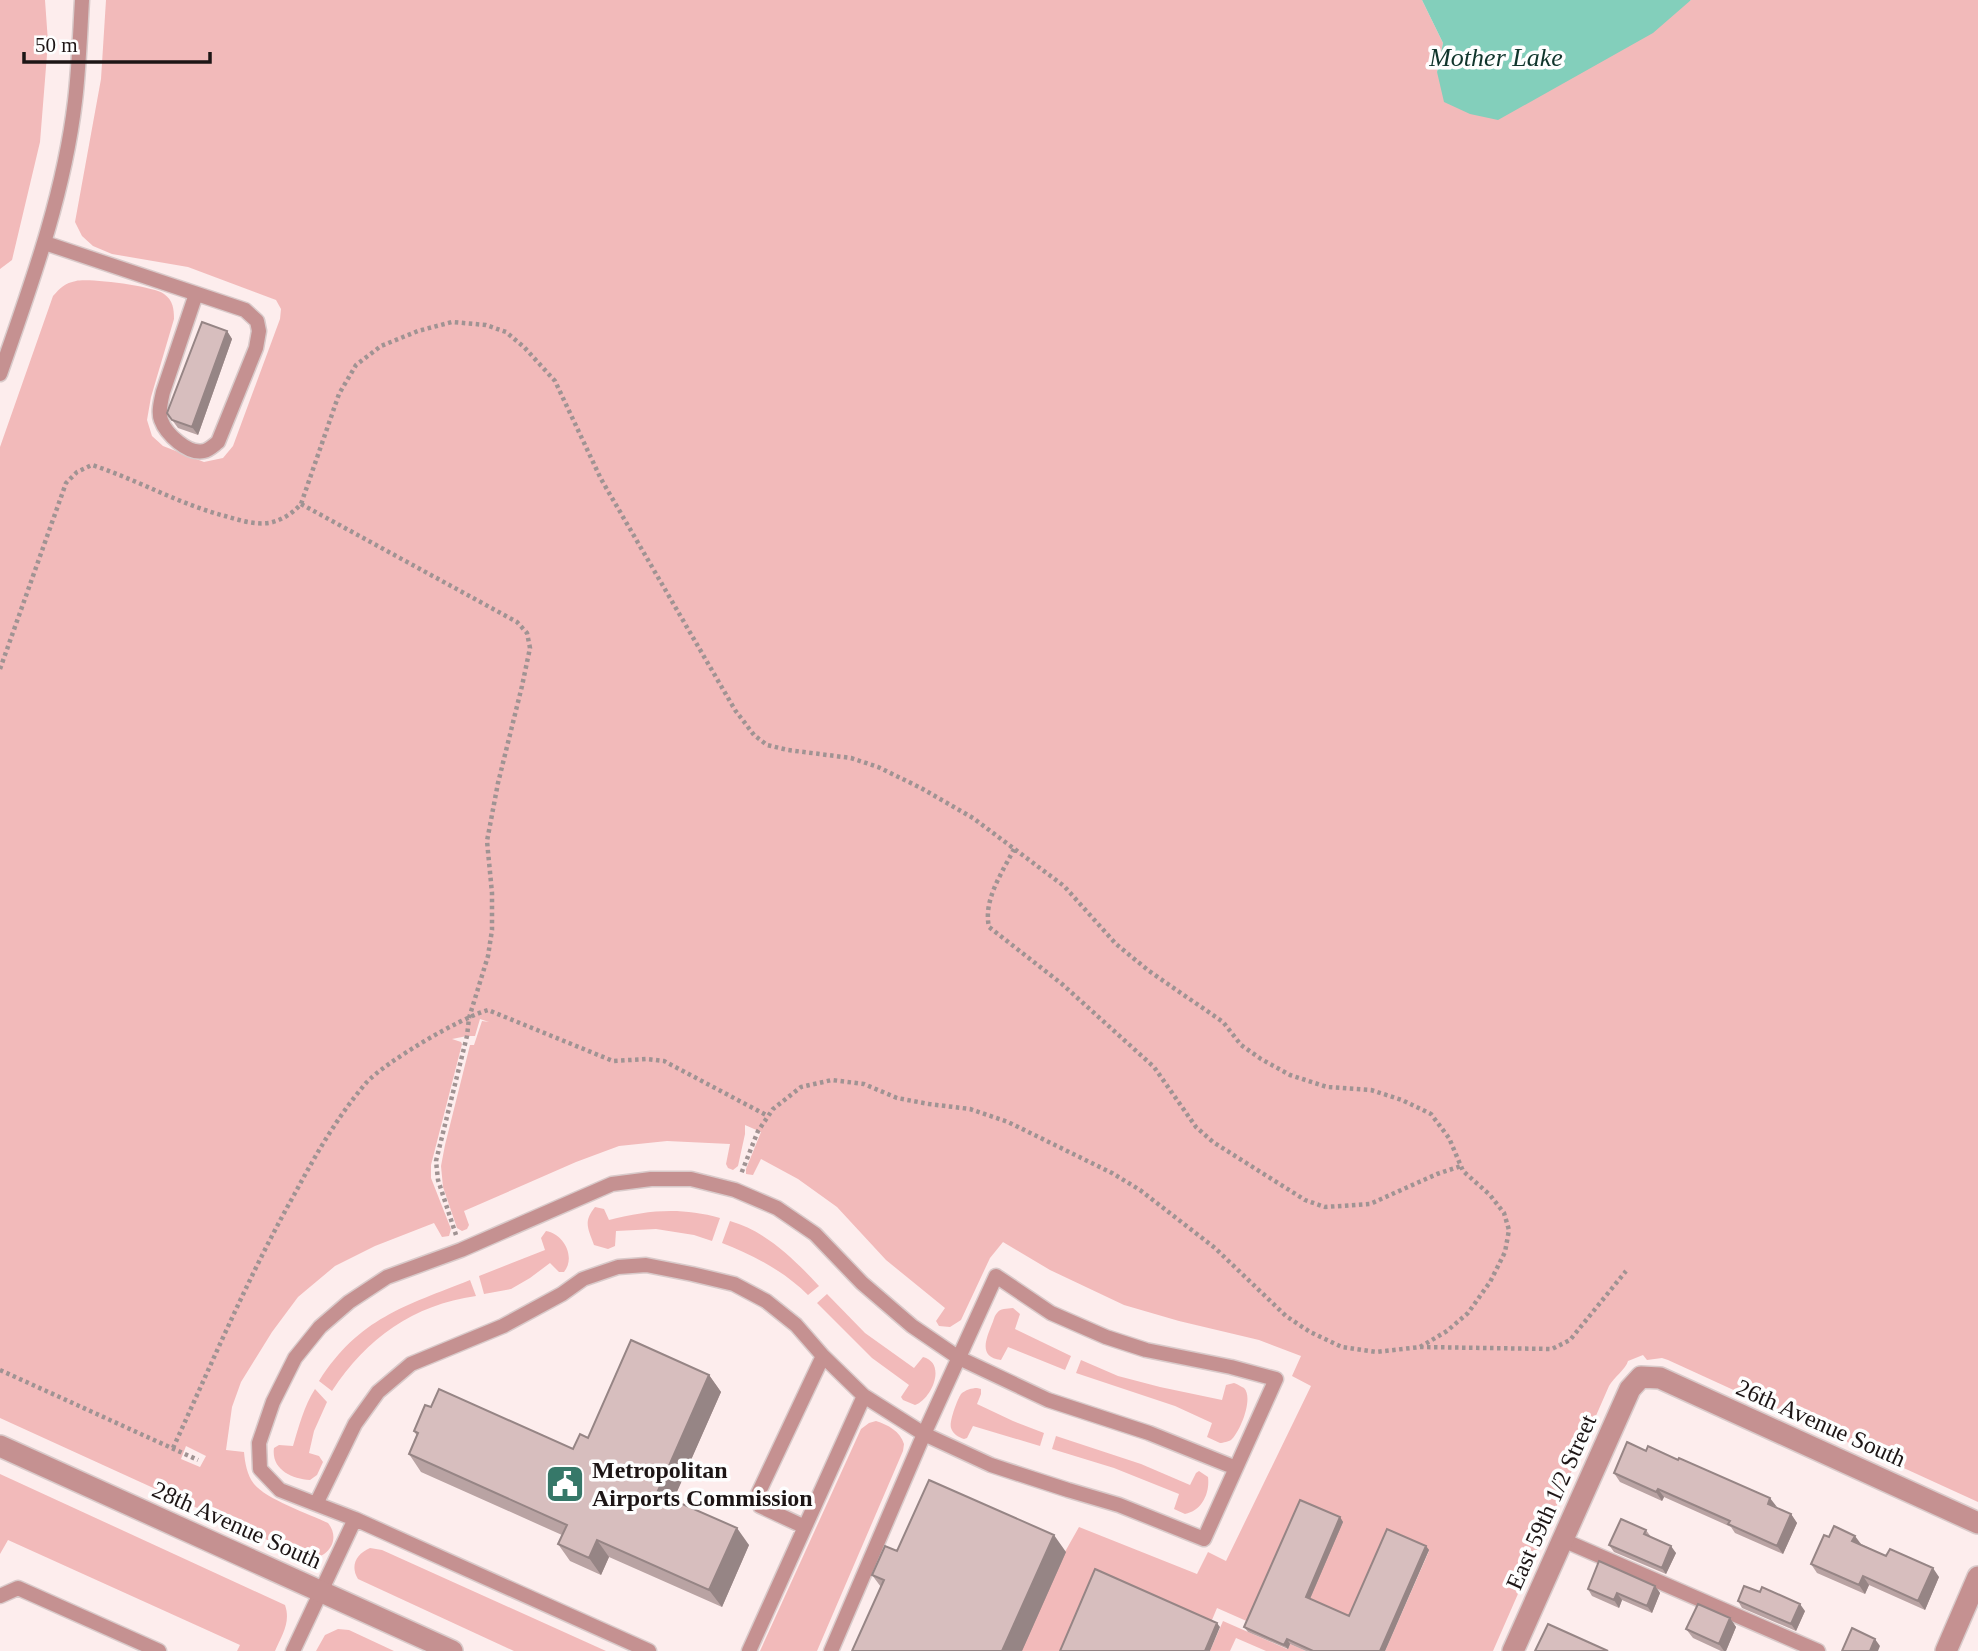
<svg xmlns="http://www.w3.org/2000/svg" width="1978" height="1651" font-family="Georgia,serif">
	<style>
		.green { fill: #f2baba; fill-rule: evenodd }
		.water { fill: #83cfbb }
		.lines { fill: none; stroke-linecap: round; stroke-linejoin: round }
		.lane-casing { stroke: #d9caca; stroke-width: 17 }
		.street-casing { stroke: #d9caca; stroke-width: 24 }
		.path { stroke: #a09393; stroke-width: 4.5; stroke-dasharray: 3.5 3.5; stroke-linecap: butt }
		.lane { stroke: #c59191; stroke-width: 14 }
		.street { stroke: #c59191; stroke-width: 21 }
		.wall { fill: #b9a3a3 }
		.shaded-wall { fill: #968585 }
		.building { fill: #d7bebe; stroke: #968585; stroke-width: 2 }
		.labels { text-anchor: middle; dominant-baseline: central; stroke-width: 7; stroke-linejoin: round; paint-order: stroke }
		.street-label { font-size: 24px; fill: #1d1515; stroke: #fefefe }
		.poi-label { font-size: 24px; font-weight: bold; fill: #1d1515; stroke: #fefefe; text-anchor: start }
		.water-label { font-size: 26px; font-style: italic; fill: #10352c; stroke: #fefefe }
	</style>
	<rect width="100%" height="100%" fill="#fdeded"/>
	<path class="green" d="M 0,0 L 45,0 L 48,42 L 40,142 L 12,260 L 0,269 Z
		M 106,0 L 1422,0 L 1443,43 L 1437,72 L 1498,119 L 1691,0 L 1978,0 L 1978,1502 L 1668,1360 L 1662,1358 L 1647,1360 L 1643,1355 L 1628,1361 C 1626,1369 1614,1377 1609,1386 L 1493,1651 L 1385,1651 L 1429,1551 L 1339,1651 L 1251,1623 L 1217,1608 L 1199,1651 L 1009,1651 L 1079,1527 L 1197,1574 L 1208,1552 L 1226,1561 L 1311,1386 L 1292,1376 L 1301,1356 L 1259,1340 L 1179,1321 L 1124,1305 L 1050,1270 L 1003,1242 L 990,1258 L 961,1320 L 950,1327 L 939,1326 L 936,1321 L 945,1308 L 886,1260 L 837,1207 L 798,1179 L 761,1159 L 753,1175 L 746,1174 L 746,1169 L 761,1132 L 745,1125 L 745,1134 L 738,1166 L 733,1170 L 728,1168 L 726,1164 L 730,1144 L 667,1141 L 619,1146 L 576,1162 L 464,1211 L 469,1225 L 467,1229 L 462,1231 L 457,1228 L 443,1187 L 441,1166 L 445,1145 L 470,1045 L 474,1045 L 482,1021 L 489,1022 L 480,1019 L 475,1036 L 467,1036 L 452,1039 L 461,1042 L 462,1044 L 431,1165 L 431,1178 L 451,1229 L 449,1236 L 442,1237 L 434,1223 L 375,1246 L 335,1266 L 298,1297 L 272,1332 L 241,1382 L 232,1407 L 226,1450 L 244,1452 C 245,1463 247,1475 254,1484 C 266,1499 309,1514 328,1523 C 341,1539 329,1558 309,1559 L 0,1418 L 0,447 L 53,296 C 60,288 65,283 76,281 C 89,278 153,286 164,294 C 173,300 174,309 174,319 L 151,397 L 147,420 L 152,436 L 163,446 L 204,462 L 223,458 L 233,446 L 280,319 L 281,309 L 276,300 L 188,267 L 112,254 L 93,246 L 82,236 L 75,222 L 101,79 ZM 186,1446 L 206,1456 L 200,1467 L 181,1459 Z
		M 595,1207 L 604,1209 L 609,1220 C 648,1210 681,1207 720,1218 L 712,1241 L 694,1235 L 656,1229 L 616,1231 L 615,1246 L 608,1249 L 594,1245 C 588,1228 583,1222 595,1207 Z
		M 730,1221 C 766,1231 795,1260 819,1286 L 808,1295 C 784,1271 753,1255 722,1243 Z
		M 546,1231 C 564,1234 576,1257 564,1272 L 559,1272 L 550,1263 L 530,1278 L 511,1289 L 484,1294 L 479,1276 L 545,1250 L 541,1238 Z
		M 470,1280 L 476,1296 C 413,1305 367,1338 332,1391 L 319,1381 C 359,1318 405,1306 470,1280 Z
		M 827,1294 L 865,1333 L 914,1368 L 923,1357 C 947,1363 932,1399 915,1405 L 903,1400 L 901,1397 L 909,1385 L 872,1358 L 817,1303 Z
		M 1013,1308 L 1020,1314 L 1015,1329 L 1071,1356 L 1065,1370 L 1008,1347 L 1001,1360 C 978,1357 986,1339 992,1324 C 994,1320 994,1316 997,1313 C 1000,1308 1007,1309 1013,1308 Z
		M 1081,1360 L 1118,1376 L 1160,1387 L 1222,1400 L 1226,1385 L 1234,1383 C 1235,1383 1244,1388 1244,1388 C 1254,1398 1240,1432 1231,1440 C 1229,1441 1223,1443 1220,1443 L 1207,1437 L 1212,1423 L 1175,1406 L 1076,1373 Z
		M 977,1388 L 981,1389 L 981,1394 L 977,1404 L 1013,1421 L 1044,1433 L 1040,1446 L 973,1426 L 967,1438 L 964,1439 C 958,1437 953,1434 951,1428 C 949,1422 957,1400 961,1394 C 965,1390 972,1388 977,1388 Z
		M 315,1389 L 327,1402 L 314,1431 L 309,1453 L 319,1456 L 323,1462 L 317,1475 L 310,1480 C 291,1479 271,1469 274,1448 L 279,1445 L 293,1446 C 299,1426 304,1406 315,1389 Z
		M 876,1421 C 888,1425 900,1431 904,1444 L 903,1451 L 817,1651 L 760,1651 L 861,1429 L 869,1423 Z
		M 1056,1436 L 1141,1464 L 1190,1485 L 1196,1473 L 1199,1471 L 1208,1477 C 1210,1493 1202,1511 1185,1514 L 1174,1509 L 1179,1494 L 1114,1468 L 1052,1449 Z
		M 0,1474 L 285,1605 C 291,1622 282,1635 275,1651 L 237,1651 L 240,1645 L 8,1540 L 0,1554 Z
		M 370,1548 L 382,1550 L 606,1651 L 514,1651 L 358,1579 C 350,1566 356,1554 370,1548 Z
		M 1223,1621 L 1287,1649 L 1290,1644 L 1306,1651 L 1266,1651 L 1236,1638 L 1230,1651 L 1210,1651 Z
		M 338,1629 L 349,1630 L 394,1651 L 316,1651 L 325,1635 Z"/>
	<path class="water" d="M 1422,0 L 1691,0 L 1653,33 L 1498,120 L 1470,114 L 1444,102 L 1437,72 L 1443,43 Z"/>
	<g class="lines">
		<g class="lane-casing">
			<path id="lane" d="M 45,243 L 245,310 L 257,321 L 259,331 L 256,348 L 218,442 C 214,445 209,450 204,451 C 188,455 166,434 161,420 C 158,412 161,401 163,392 L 196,294
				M 0,374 C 31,285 64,195 75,101 C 79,68 80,34 82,0
				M 316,1504 L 280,1490 L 260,1469 L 259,1443 L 273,1402 L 295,1358 L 320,1327 L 349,1302 L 387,1277 L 461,1250 L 612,1184 L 651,1179 L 691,1179 L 735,1190 L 777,1208 L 815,1234 L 862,1283 L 912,1326 L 959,1358 L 1048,1400 L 1149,1433 L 1236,1468
				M 805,1527 L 760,1506 L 757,1496 L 823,1356
				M 1563,1540 L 1818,1651
				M 0,1596 L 18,1588 L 159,1651
				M 293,1651 L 355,1519
				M 649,1651 L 355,1519 L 316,1504 L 355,1424 L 378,1392 L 411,1364 L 503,1326 L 562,1294 L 583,1279 L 618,1267 L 646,1265 L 692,1274 L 734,1284 L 766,1301 L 796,1325 L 823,1356 L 864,1396 L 749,1651
				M 831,1651 L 924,1434 L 996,1276 L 1051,1313 L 1106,1337 L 1146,1350 L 1231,1367 L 1276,1379 L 1204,1539 L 1119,1505 L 1068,1490 L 991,1465 L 924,1434 L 864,1396"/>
		</g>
		<g class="street-casing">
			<path id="street" d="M 0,1446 L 452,1651
				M 1513,1651 L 1630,1389 L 1641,1377 L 1660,1378 L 1978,1523
				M 1946,1651 L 1978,1577"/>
		</g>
		<path class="path" d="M 301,504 L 517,622 L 527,633 L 530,648 L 522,686 L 498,783 L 487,841 L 492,893 L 492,930 L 488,956 L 469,1018 L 467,1036 L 436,1161 L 438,1180 L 456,1235
			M 0,669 L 66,483 L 77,472 L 92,465 C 138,480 179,504 225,516 C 239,520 254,525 269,523 C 282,520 292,514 301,504 L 339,394 L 356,365 L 381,346 L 418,331 L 452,322 L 486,325 L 506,332 L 524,347 L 555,381 L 601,479 L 735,710 L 754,735 L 767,745 L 788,750 L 851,758 L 878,767 L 921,788 L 973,818 L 1064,886 L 1116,944 L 1149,971 L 1223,1022 L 1241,1045 L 1261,1059 L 1290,1075 L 1327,1087 L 1371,1090 L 1402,1100 L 1431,1114 L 1449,1138 L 1463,1171 L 1490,1195 L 1504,1213 L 1509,1230 L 1505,1252 L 1490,1282 L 1468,1313 L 1447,1331 L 1420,1347 L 1376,1352 L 1342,1347 L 1310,1332 L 1286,1316 L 1215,1248 L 1140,1190 L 1112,1173 L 1008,1122 L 970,1109 L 929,1104 L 897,1098 L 864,1084 L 832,1080 L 801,1087 L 773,1109 L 758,1131 L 741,1174
			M 1014,849 C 1002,873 983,900 989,927 L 1062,984 L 1154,1067 L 1196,1127 L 1213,1142 L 1305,1200 L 1325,1207 L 1370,1204 L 1437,1174 L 1461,1166
			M 1420,1347 L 1552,1349 L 1570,1340 L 1626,1271
			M 0,1370 L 198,1460
			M 173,1448 C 212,1363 248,1277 294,1195 C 315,1156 337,1117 366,1083 C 385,1062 460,1018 488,1010 L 613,1061 L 647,1059 L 664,1061 L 768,1116"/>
		<use href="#lane" class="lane"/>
		<use href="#street" class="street"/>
	</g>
	<path class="wall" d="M 227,331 L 232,339 L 198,435 L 178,428 L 167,413 Z
		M 709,1375 L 721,1392 L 673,1500 L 749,1545 L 722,1607 L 609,1557 L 601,1575 L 570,1561 L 558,1544 L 562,1535 L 421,1472 L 409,1454 L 417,1436 L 414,1431 L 431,1407 L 573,1449 L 588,1438 Z
		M 1614,1473 L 1791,1514 L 1797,1523 L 1783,1554 L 1735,1533 L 1731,1527 L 1664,1497 L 1662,1501 L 1620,1482 Z
		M 1340,1517 L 1343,1522 L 1310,1599 L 1349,1616 L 1426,1546 L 1429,1550 L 1385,1651 L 1306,1651 L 1290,1644 L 1288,1649 L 1248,1632 L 1244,1627 Z
		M 1646,1530 L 1651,1537 L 1676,1553 L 1666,1574 L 1614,1552 L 1609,1545 Z
		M 1829,1537 L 1861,1544 L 1886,1556 L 1939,1577 L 1925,1610 L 1869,1585 L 1865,1594 L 1817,1573 L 1811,1564 Z
		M 897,1551 L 1066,1552 L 1022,1651 L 852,1651 L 881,1587 L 872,1575 Z
		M 1655,1586 L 1660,1593 L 1652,1613 L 1622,1600 L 1619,1608 L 1592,1596 L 1588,1589 Z
		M 1738,1601 L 1805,1611 L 1796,1631 L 1742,1608 Z
		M 1730,1618 L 1736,1627 L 1726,1651 L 1721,1651 L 1693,1638 L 1686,1629 Z"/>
	<path class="shaded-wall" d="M 227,331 L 232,339 L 198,435 L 192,427 Z
		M 709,1375 L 721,1392 L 669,1510 L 657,1493 Z
		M 1658,1489 L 1664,1497 L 1662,1501 L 1656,1492 Z
		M 1770,1498 L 1777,1507 L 1768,1504 Z
		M 1791,1514 L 1797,1523 L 1783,1554 L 1777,1546 Z
		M 1340,1517 L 1343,1522 L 1309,1601 L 1306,1597 Z
		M 737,1528 L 749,1545 L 722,1607 L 709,1590 Z
		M 1054,1535 L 1066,1552 L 1022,1651 L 1002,1651 Z
		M 1855,1536 L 1861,1544 L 1858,1550 L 1852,1541 Z
		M 597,1540 L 609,1557 L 601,1575 L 589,1558 Z
		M 1426,1546 L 1429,1550 L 1385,1651 L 1380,1651 Z
		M 1671,1546 L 1676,1553 L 1666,1574 L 1662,1568 Z
		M 1933,1568 L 1939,1577 L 1925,1610 L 1918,1601 Z
		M 1863,1576 L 1869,1585 L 1865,1594 L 1859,1585 Z
		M 1655,1586 L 1660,1593 L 1652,1613 L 1647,1606 Z
		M 1617,1593 L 1622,1600 L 1619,1608 L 1614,1600 Z
		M 1800,1604 L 1805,1611 L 1796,1631 L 1791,1624 Z
		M 1730,1618 L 1736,1627 L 1726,1651 L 1724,1651 L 1719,1644 Z
		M 1217,1623 L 1220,1627 L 1210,1651 L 1205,1651 Z
		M 1287,1639 L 1290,1644 L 1288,1649 L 1284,1645 Z
		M 1875,1639 L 1880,1646 L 1878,1651 L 1870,1651 Z"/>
	<path class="building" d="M 202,322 L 227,331 L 192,427 L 172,420 L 167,413 Z
		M 631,1340 L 709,1375 L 657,1493 L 737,1528 L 709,1590 L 597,1540 L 589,1558 L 558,1544 L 567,1525 L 409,1454 L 418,1433 L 414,1431 L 425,1405 L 431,1407 L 439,1389 L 573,1449 L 580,1434 L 588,1438 Z
		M 1627,1442 L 1646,1451 L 1648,1446 L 1678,1460 L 1679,1458 L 1770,1498 L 1768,1504 L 1791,1514 L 1777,1546 L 1728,1524 L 1730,1521 L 1658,1489 L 1656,1492 L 1614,1473 Z
		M 929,1480 L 1054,1535 L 1002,1651 L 852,1651 L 884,1580 L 872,1575 L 885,1546 L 897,1551 Z
		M 1300,1500 L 1340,1517 L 1306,1597 L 1349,1616 L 1387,1529 L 1426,1546 L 1380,1651 L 1313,1651 L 1287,1639 L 1284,1645 L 1244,1627 Z
		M 1621,1519 L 1646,1530 L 1644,1534 L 1671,1546 L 1662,1568 L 1609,1545 Z
		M 1834,1526 L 1855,1536 L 1852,1541 L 1886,1556 L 1890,1549 L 1933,1568 L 1918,1601 L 1863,1576 L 1859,1585 L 1811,1564 L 1824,1535 L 1829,1537 Z
		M 1599,1561 L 1655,1586 L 1647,1606 L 1617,1593 L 1614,1600 L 1588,1589 Z
		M 1095,1569 L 1217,1623 L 1205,1651 L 1060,1651 Z
		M 1744,1586 L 1760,1592 L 1762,1587 L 1800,1604 L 1791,1624 L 1738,1601 Z
		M 1698,1604 L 1730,1618 L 1719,1644 L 1686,1629 Z
		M 1548,1624 L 1608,1651 L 1535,1651 Z
		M 1852,1628 L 1875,1639 L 1870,1651 L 1842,1651 Z"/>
	<defs>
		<g id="civic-square" transform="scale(2.0125)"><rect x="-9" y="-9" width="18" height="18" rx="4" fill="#367869" stroke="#fefefe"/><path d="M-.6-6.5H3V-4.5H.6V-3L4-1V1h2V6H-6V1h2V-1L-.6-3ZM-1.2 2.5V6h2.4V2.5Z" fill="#fff"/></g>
	</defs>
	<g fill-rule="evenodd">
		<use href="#civic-square" x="565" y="1484"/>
	</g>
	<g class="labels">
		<g class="street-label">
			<text transform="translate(1821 1423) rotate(24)">26th Avenue South</text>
			<text transform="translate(1551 1502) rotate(-66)">East 59th 1/2 Street</text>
			<text transform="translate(237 1525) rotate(24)">28th Avenue South</text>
		</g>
		<g class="poi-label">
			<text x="592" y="1470">Metropolitan<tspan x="592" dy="28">Airports Commission</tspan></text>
		</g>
		<g class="water-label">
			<text x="1496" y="57">Mother Lake</text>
		</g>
	</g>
	<path d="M24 52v10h186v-10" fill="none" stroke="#1d1515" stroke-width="3.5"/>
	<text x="35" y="52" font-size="21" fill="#1d1515" stroke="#fefefe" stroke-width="5" paint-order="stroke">50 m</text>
</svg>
